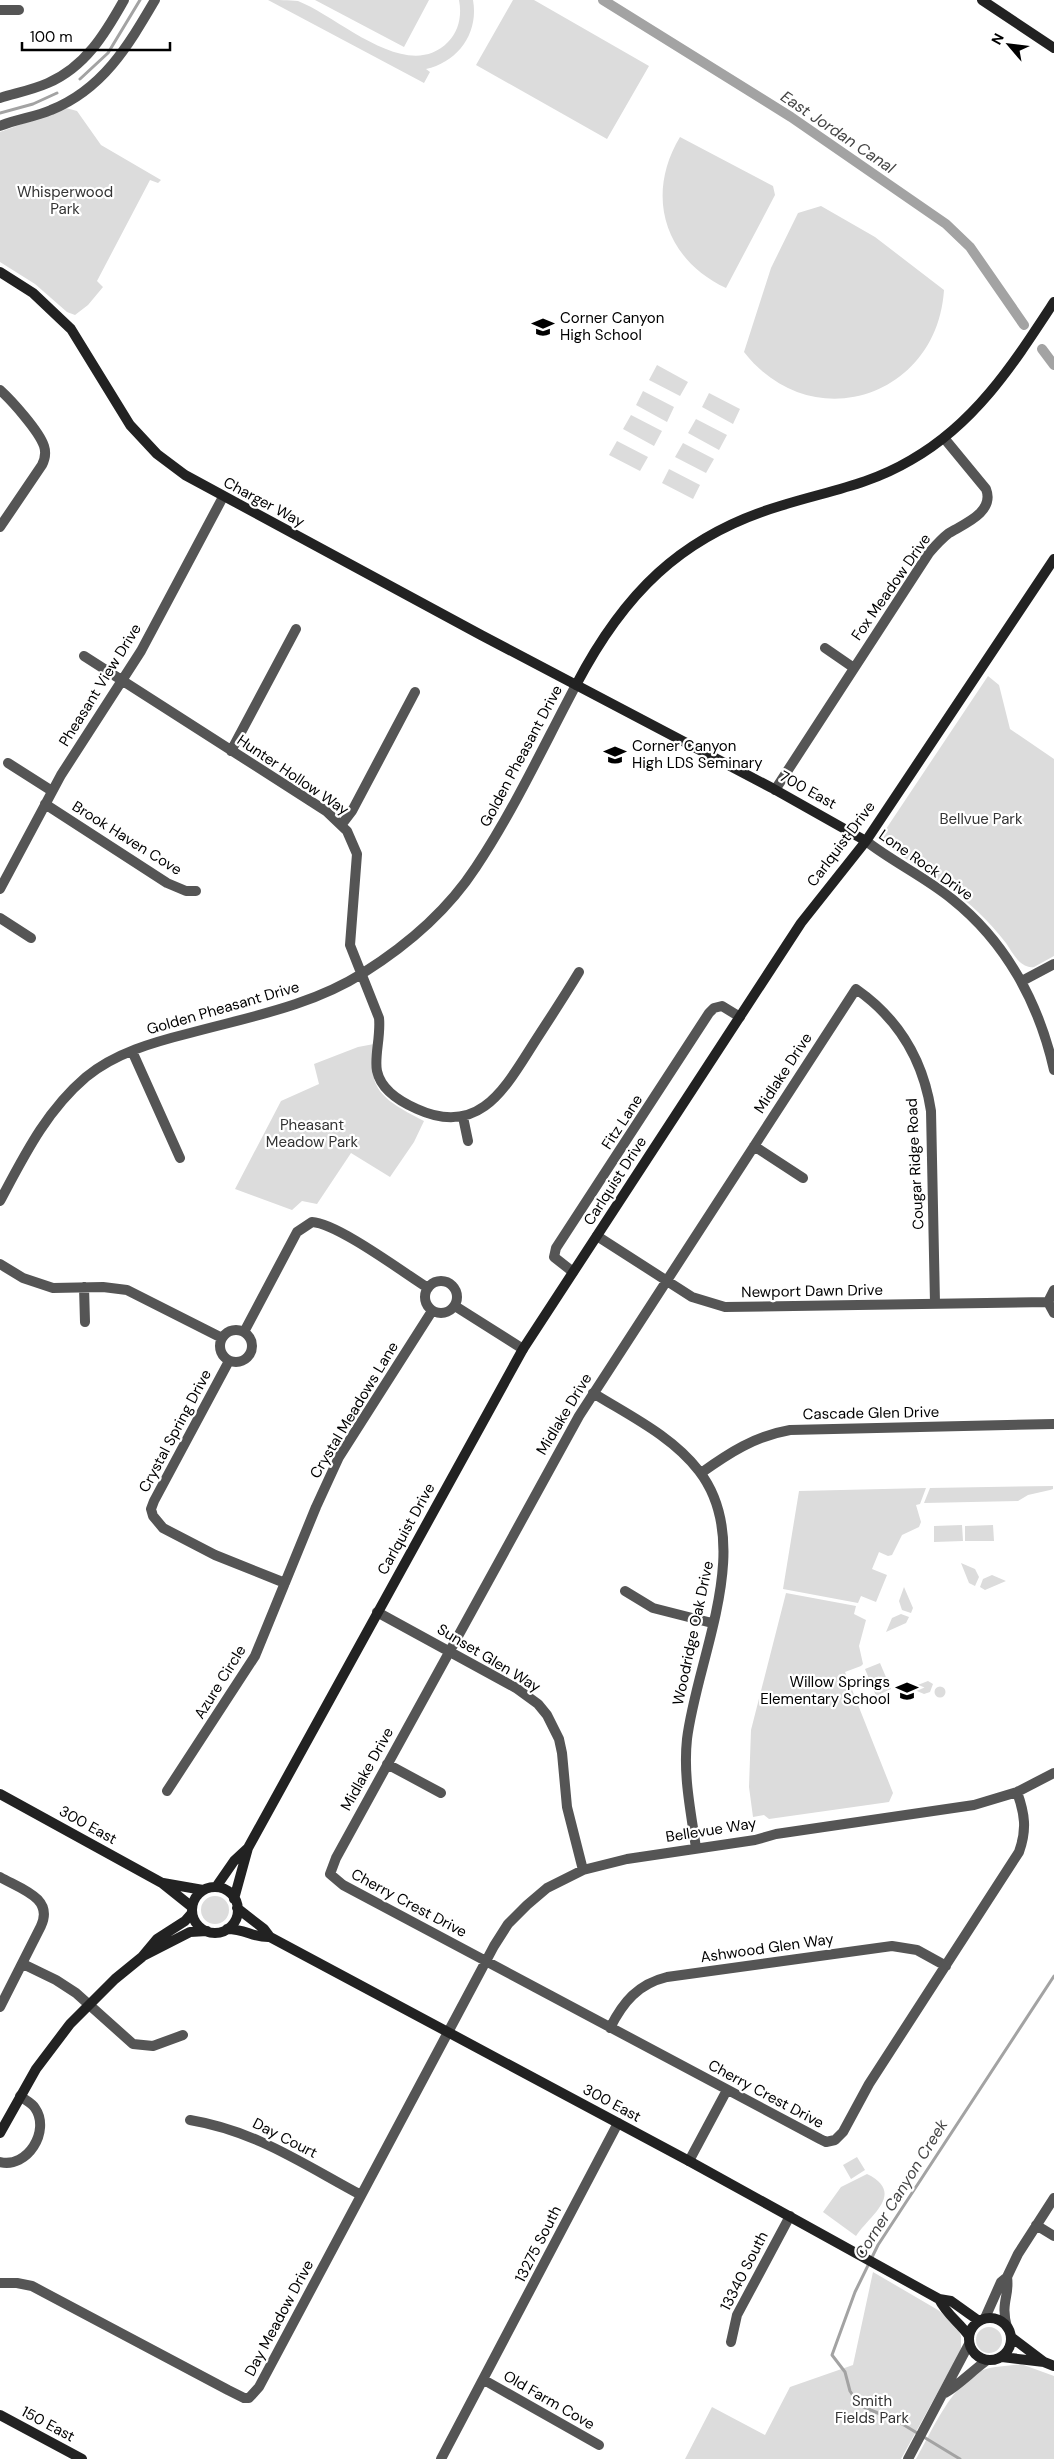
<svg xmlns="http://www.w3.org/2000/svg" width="1054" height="2459" font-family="'DM Sans',sans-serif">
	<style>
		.green { fill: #dcdcdc }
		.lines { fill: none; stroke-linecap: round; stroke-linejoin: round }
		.stream { stroke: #a3a3a3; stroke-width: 3 }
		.canal { stroke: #a3a3a3; stroke-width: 10 }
		.street { stroke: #555; stroke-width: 10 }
		.secondary { stroke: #222; stroke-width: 10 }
		.labels { text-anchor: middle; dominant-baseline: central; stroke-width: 4.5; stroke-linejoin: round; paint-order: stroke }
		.park-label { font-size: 15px; fill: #333; stroke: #fff }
		.poi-label { font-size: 15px; fill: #000; stroke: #fff; text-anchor: start }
		.street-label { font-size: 15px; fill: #000; stroke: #fff }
		.water-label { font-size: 16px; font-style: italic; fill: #444; stroke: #fff }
	</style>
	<rect width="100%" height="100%" fill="#fff"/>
	<path class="green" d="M 268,0 C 277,0 290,0 298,1 C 339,17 407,84 448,42 C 459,31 462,15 459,0 L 473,0 C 479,33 458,62 426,69 L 430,72 L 424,83 Z
		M 315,0 L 429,0 L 404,47 Z
		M 513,0 L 534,0 L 649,66 L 607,139 L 476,65 Z
		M 66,108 L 77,111 L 101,145 L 161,180 L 158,183 L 150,180 L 97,281 L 103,287 L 88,305 L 75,315 L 67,312 L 35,284 L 0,262 L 0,132 Z
		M 680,137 L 773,186 L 775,195 L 726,288 C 664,259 645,195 680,137 Z
		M 821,206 L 875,237 L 944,290 C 937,398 811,438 744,352 L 771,268 L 798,213 Z
		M 657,365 L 688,382 L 680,396 L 649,380 Z
		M 643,391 L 674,407 L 667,422 L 636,405 Z
		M 709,393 L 740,409 L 733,424 L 702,407 Z
		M 631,415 L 662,431 L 654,446 L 623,429 Z
		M 696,419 L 727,435 L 719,450 L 688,433 Z
		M 617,441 L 648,457 L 640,471 L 609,455 Z
		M 683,443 L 714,459 L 706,473 L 675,457 Z
		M 669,469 L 700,485 L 693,499 L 662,483 Z
		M 988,676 L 999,685 L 1010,729 L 1054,759 L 1054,956 L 1034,967 C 1020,969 1013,953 1006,943 C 971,897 933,878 887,846 L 883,839 L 884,832 Z
		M 374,1044 C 365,1091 386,1101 424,1121 L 414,1142 L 390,1177 L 351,1153 L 317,1204 L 302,1201 L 292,1210 L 235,1189 L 281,1101 L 319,1084 L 314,1064 L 358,1047 Z
		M 1053,1486 L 1053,1489 L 1050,1490 L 1028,1495 L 1018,1501 L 924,1503 L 930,1488 Z
		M 926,1488 L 920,1504 L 916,1505 L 921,1522 L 919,1527 L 902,1535 L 892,1555 L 888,1556 L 879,1552 L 872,1569 L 887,1575 L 876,1602 L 861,1596 L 858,1603 L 783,1589 L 799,1491 Z
		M 962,1525 L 963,1541 L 934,1542 L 934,1526 Z
		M 993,1525 L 994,1541 L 965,1541 L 965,1526 Z
		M 961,1563 L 975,1569 L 979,1577 L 975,1586 L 969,1583 Z
		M 992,1575 L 1006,1581 L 985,1590 L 980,1587 L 983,1579 Z
		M 904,1587 L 913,1608 L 911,1613 L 902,1610 L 899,1601 Z
		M 786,1593 L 856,1606 L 854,1614 L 866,1620 L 859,1646 L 863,1664 L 861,1666 L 845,1672 L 893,1793 L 889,1802 L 769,1819 L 764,1815 L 753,1817 L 749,1787 L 751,1730 Z
		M 901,1614 L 909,1617 L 906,1623 L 886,1632 L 892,1618 Z
		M 880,1663 L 891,1689 L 876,1696 L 865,1669 Z
		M 928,1681 L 933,1684 L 930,1692 L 924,1694 L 910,1688 Z
		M934.5 1692a5.5 5.5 0 1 1 11 0a5.5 5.5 0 1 1-11 0Z
		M201 1910a14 14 0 1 1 28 0a14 14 0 1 1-28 0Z
		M 857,2157 L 865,2170 L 851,2179 L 843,2165 Z
		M 867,2174 C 906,2193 870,2215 856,2236 L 823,2212 L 841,2187 Z
		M 873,2272 L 938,2310 L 956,2325 L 961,2336 L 961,2348 L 958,2361 L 946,2377 L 901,2459 L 685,2459 L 712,2407 L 765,2435 L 790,2387 L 853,2365 Z
		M976 2340a13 13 0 1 1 26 0a13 13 0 1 1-26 0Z
		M 1021,2364 L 1054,2376 L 1054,2459 L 916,2459 C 931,2433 953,2381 983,2370 C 994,2366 1009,2366 1021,2364 Z"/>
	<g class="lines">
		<path class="stream" d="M 80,79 L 108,53 L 140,0
			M 0,113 L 33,104 L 57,93
			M 960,2459 L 899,2422 L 859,2405 L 850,2391 L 845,2372 L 832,2355 L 855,2292 L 878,2245 L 1054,1976"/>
		<path class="canal" d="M 603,0 L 791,117 L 946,224 L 970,247 L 1024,325
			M 1042,349 L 1054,365"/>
		<path class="street" d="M 0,10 L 19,10
			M 0,98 C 16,93 32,90 48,83 C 85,67 105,34 124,0
			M 0,126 C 17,119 35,117 51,110 C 103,89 128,46 155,0
			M 0,390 C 12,401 39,431 44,446 C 46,452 45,459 42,465 L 0,527
			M 825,648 L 854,668
			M 84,656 L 326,811 L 347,831 L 357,854 L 350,945 L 379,1018 C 381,1036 374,1057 377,1071 C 381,1090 401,1102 417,1109 C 478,1137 504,1090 532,1046 C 548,1021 564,997 579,972
			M 231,751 L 296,629
			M 8,763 L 52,791
			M 775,790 L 929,553 C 935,546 941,539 949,533 C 964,524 995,512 986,489 L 944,438
			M 45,804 L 167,883 L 186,891 L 196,891
			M 342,824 L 352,811 L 415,692
			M 866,841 C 893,862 925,877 952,899 C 1006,942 1039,1003 1054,1070
			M 0,889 L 61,775 L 141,651 L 223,497
			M 0,918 L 31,938
			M 1022,981 L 1054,964
			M 132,1051 L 180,1158
			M 463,1117 L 468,1141
			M 754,1146 L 803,1178
			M 0,1201 C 24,1156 46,1111 86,1077 C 115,1053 154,1042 190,1033 C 249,1017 311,1006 363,973 C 406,946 448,910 476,867 C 514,810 544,745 576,685
			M 597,1236 L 692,1297 L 725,1307 L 1048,1302
			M 0,1264 L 23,1278 L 53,1288 L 103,1287 L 127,1290 L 222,1338
			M 573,1272 L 554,1257 L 556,1248 L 709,1013 L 714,1008 L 722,1006 L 740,1017
			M425 1297a16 16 0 1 1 32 0a16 16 0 1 1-32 0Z
			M 84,1287 L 85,1322
			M 1054,1290 L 1048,1302 L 1054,1313
			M 935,1303 L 931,1111 C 923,1059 899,1019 856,989 L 579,1416 L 336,1858 L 330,1874 L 343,1885 L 820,2139 L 826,2142 L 835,2140 L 843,2132 L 869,2084 L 1019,1852 C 1027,1830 1025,1814 1017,1792
			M 455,1306 L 523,1349
			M220 1346a16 16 0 1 1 32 0a16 16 0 1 1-32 0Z
			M 244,1332 L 297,1232 L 312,1222 C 337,1223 404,1273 428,1288
			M 229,1361 L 154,1501 L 151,1509 L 153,1516 L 163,1528 L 215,1555 L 285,1583
			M 593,1393 C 630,1416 672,1436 699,1471 C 756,1545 697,1657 687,1739 C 683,1776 691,1812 696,1848
			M 701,1473 C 729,1453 755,1436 790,1430 L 1054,1424
			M 625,1591 L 653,1608 L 712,1623
			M 377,1612 L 516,1688 L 538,1704 L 547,1715 L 559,1739 L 562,1753 L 567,1807 L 583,1870
			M 387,1764 L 441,1793
			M 167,1791 L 255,1656 L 316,1507 L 339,1457 L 432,1311
			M 0,1877 C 21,1889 54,1898 41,1926 L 0,2007
			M 23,1964 L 56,1980 L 76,1993 L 133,2044 L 153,2046 L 183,2035
			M 610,2028 C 623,2002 638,1984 667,1977 L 892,1946 L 917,1950 L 946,1966
			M 190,2120 C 256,2131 303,2164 361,2195
			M 689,2161 L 727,2090
			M 0,2162 C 27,2169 51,2131 35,2108 C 32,2103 25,2100 20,2096
			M 1036,2225 L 1054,2236
			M 1007,2277 C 1010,2296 1000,2302 1007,2327
			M 0,2283 L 17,2283 L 32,2286 L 228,2390 L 244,2398 L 249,2398 L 259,2387 L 494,1946 L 508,1924 L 527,1905 L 547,1888 L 583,1870 L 627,1859 L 755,1840 L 776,1834 L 974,1805 L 1017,1792 L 1054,1773
			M 985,2318 L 1001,2282 L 1007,2277 L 1018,2254 L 1054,2198
			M 731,2342 L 737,2315 L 790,2216
			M 484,2380 L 599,2445
			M 945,2393 C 960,2384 972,2371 986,2361
			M 441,2459 L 618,2123
			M 908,2459 L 969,2344"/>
		<path class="secondary" d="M 982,0 L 1054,48
			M 0,272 L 33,293 L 71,329 L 130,425 L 157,454 L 185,475 L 481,635 L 772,788 L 866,841
			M 576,685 C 623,595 680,536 780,506 C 827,491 867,486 911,460 C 976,423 1014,363 1054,302
			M 0,1794 L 162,1883 L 192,1907
			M 163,1883 L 203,1890
			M 216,1887 L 234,1861 L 248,1848 L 523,1349 L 801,923 L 866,841 L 1054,559
			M192 1910a23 23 0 1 1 46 0a23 23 0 1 1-46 0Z
			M 234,1899 L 248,1848
			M 237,1908 L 264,1929 L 270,1937
			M 227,1929 C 246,1929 253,1938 270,1937 L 689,2161 L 939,2299 L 951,2301 L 979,2321
			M 145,1955 L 190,1932 L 207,1931
			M 0,2133 L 36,2069 L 70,2024 L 115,1979 L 142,1957 L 157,1939 L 185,1921 L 192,1913
			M 939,2299 C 946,2314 959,2322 969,2336
			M969 2339a21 21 0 1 1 42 0a21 21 0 1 1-42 0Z
			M 1011,2337 L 1044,2362 L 1054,2366
			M 1002,2357 L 1044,2362
			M 0,2415 L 82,2459"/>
	</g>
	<defs>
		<g id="school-bare" transform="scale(1.725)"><path d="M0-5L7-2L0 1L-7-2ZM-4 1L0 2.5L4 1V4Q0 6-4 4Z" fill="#000" stroke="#fff" stroke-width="2.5" paint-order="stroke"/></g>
	</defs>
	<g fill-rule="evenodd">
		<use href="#school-bare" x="543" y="327"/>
		<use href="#school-bare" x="615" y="755"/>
		<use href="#school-bare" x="907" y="1691"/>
	</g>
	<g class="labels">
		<g class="park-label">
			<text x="65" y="192">Whisperwood<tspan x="65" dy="17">Park</tspan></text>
			<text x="981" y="819">Bellvue Park</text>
			<text x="312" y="1125">Pheasant<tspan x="312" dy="17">Meadow Park</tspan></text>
			<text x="872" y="2401">Smith<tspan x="872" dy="17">Fields Park</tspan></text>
		</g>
		<g class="poi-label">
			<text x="560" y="318">Corner Canyon<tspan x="560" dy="17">High School</tspan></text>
			<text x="632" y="746">Corner Canyon<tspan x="632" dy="17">High LDS Seminary</tspan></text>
			<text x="890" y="1682" text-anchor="end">Willow Springs<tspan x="890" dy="17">Elementary School</tspan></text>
		</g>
		<g class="street-label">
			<text transform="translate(264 502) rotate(28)">Charger Way</text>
			<text transform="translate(891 587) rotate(-55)">Fox Meadow Drive</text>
			<text transform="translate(100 685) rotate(-58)">Pheasant View Drive</text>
			<text transform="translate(521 756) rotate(-62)">Golden Pheasant Drive</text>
			<text transform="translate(293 775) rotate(34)">Hunter Hollow Way</text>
			<text transform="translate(808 790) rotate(29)">700 East</text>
			<text transform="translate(127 838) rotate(32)">Brook Haven Cove</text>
			<text transform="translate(841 844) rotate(-53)">Carlquist Drive</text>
			<text transform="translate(926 865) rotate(35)">Lone Rock Drive</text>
			<text transform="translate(223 1008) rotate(-16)">Golden Pheasant Drive</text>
			<text transform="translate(783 1073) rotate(-57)">Midlake Drive</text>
			<text transform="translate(622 1122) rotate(-57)">Fitz Lane</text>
			<text transform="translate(915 1164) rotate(-93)">Cougar Ridge Road</text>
			<text transform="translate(615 1181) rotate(-57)">Carlquist Drive</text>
			<text transform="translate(812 1291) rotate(-1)">Newport Dawn Drive</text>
			<text transform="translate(354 1410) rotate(-59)">Crystal Meadows Lane</text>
			<text transform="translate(871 1413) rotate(-1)">Cascade Glen Drive</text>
			<text transform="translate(564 1414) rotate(-59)">Midlake Drive</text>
			<text transform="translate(175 1431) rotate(-62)">Crystal Spring Drive</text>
			<text transform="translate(406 1529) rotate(-61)">Carlquist Drive</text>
			<text transform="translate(693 1633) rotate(-78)">Woodridge Oak Drive</text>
			<text transform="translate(489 1658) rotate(31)">Sunset Glen Way</text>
			<text transform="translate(220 1682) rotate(-58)">Azure Circle</text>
			<text transform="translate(367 1769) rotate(-61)">Midlake Drive</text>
			<text transform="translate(88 1825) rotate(29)">300 East</text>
			<text transform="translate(711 1830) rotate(-9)">Bellevue Way</text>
			<text transform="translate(409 1903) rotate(28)">Cherry Crest Drive</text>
			<text transform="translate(767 1948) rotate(-8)">Ashwood Glen Way</text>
			<text transform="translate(766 2094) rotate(28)">Cherry Crest Drive</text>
			<text transform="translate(612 2103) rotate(28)">300 East</text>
			<text transform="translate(285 2138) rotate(27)">Day Court</text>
			<text transform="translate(538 2244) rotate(-63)">13275 South</text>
			<text transform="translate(744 2271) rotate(-63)">13340 South</text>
			<text transform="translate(279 2318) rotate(-62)">Day Meadow Drive</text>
			<text transform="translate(549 2400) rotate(30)">Old Farm Cove</text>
			<text transform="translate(48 2424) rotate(28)">150 East</text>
		</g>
		<g class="water-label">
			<text transform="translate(838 132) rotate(34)">East Jordan Canal</text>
			<text transform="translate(901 2189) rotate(-58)">Corner Canyon Creek</text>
		</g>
	</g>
	<g transform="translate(1009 45) rotate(298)" stroke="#ffffff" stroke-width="4" paint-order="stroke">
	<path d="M0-4L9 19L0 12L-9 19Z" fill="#000000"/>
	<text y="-8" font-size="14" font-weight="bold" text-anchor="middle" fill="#000000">N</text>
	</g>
	<path d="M22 42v8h148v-8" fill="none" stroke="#000000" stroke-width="2.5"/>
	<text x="30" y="42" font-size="15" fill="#000000" stroke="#ffffff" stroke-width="4" paint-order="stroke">100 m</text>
</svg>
